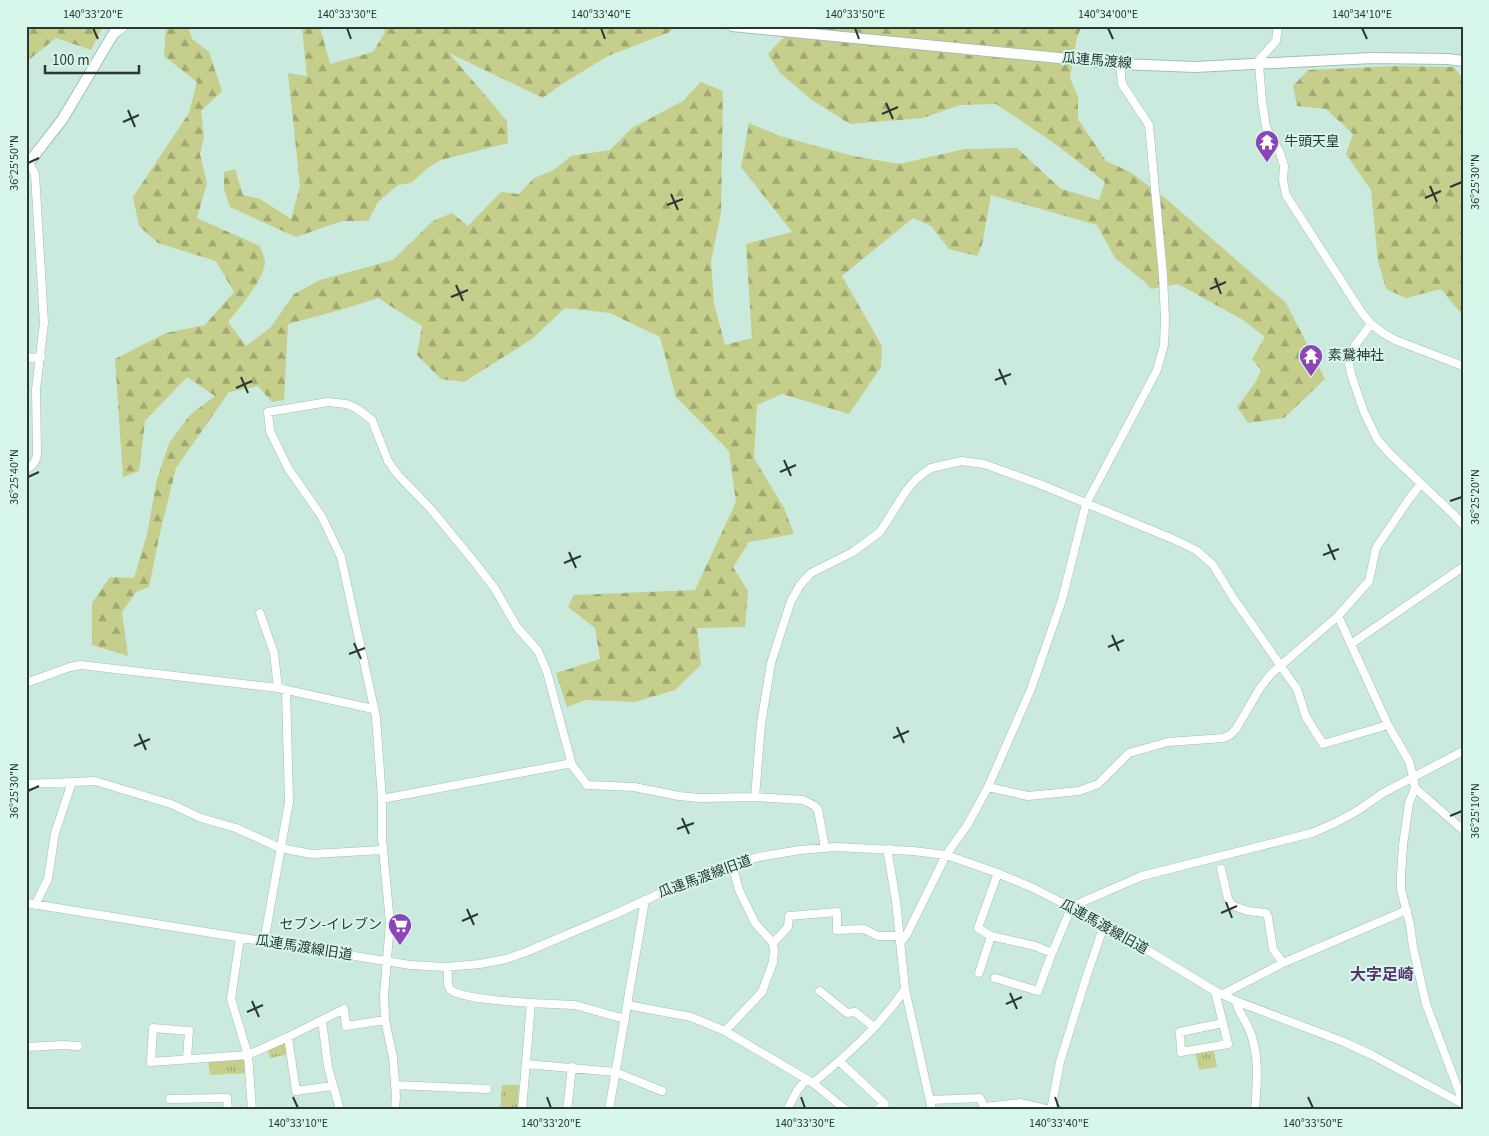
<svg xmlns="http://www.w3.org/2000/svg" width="1489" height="1136" font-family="'Source Sans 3','Noto Sans JP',sans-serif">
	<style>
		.forest { fill: url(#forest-firs) }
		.park { fill: url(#park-tufts) }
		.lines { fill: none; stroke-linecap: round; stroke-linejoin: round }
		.minor-casing { stroke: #a0c0b4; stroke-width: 9 }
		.major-casing { stroke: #a0c0b4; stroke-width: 12 }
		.minor { stroke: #fff; stroke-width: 8 }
		.major { stroke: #fff; stroke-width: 10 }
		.ticks { fill: none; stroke: #2b3733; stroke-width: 2 }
		.labels { text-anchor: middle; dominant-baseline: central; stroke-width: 4; stroke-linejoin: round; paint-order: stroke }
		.street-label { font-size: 14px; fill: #2b3733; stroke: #d7f7eb }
		.poi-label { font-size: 14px; fill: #2b3733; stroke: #d7f7eb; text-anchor: start }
		.quarter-label { font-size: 16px; font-weight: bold; fill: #57346d; stroke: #d7f7eb }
		.neatline { fill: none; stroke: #2b3733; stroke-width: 2 }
		.ticks-label { font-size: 12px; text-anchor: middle; fill: #2b3733 }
	</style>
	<defs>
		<pattern id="forest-firs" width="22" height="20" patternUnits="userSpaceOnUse" patternTransform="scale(1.25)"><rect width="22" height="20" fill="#c5ce8b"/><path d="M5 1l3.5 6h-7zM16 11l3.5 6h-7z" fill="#a0a872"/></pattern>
		<pattern id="park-tufts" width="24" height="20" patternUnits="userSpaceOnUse" patternTransform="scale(1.25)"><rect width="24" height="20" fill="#c5ce8b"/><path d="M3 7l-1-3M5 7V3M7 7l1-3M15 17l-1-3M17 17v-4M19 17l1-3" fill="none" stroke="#a0a872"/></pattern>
	</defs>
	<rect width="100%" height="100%" fill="#caeade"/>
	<path class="forest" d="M 26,26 L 103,26 L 91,50 L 56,38 L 26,62 Z
		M 166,26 L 188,26 L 192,39 L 209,52 L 222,91 L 201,111 L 204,137 L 200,154 L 207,183 L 197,218 L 260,246 C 261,250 265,257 265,261 C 265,279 239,308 228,322 L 246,346 L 271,327 L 294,294 L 320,280 L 393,260 L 433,221 L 452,213 L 468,226 L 501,192 L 519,194 L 534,178 L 554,170 L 571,156 L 610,150 L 632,128 L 683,101 L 701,82 L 723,91 L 721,213 L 711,261 L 714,303 L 725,345 L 752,338 L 746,244 L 792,232 L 741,167 L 749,123 L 780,136 L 853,156 L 899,164 L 965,149 L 1017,148 L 1061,189 L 1099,200 L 1105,182 L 1051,141 L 996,104 L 960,105 L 923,118 L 850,124 L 812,100 L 780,73 L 768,54 L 794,26 L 1082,26 L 1077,37 L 1070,78 L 1078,97 L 1078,119 L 1106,161 L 1130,172 L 1165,198 L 1286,303 L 1325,379 L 1284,418 L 1248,423 L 1237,407 L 1255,383 L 1261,370 L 1252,359 L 1265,337 L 1243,320 L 1178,284 L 1151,289 L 1145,282 L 1115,258 L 1097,225 L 991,195 L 982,245 L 977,256 L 949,249 L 931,226 L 913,218 L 842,276 L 882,346 L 881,367 L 849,414 L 782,394 L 757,405 L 754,458 L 784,508 L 794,534 L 749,542 L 733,567 L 748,591 L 745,627 L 697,628 L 701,665 L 675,690 L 635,702 L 586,700 L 567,707 L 556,673 L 600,659 L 595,628 L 568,607 L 574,595 L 695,590 L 736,502 L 729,451 L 676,397 L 660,337 L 610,313 L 565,308 L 532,339 L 464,382 L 441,379 L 417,355 L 422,326 L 378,298 L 340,310 L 288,324 L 284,400 L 272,402 L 258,386 L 229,392 L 176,468 L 159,537 L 149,587 L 136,592 L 122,612 L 128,656 L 92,645 L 92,603 L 110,577 L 134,578 L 147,535 L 157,479 L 169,443 L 190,415 L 215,396 L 187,377 L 145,421 L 139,471 L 123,477 L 115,359 L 166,333 L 205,325 L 234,292 L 216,261 L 158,243 L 139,226 L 133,197 L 189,113 L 197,82 L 164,56 Z
		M 385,26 L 674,26 L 670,32 L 608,56 L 562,84 L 543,98 L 449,53 L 507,121 L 508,143 L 441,160 L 429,167 L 411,183 L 398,185 L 378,202 L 368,221 L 342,221 L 296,237 L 230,207 L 224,189 L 224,172 L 235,169 L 243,195 L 260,199 L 291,219 L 300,186 L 288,73 L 307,76 L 302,28 L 320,27 L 330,64 L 373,52 L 384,34 Z
		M 1396,66 L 1454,67 L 1463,79 L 1463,316 L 1441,289 L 1406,298 L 1386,289 L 1378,261 L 1371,190 L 1346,154 L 1353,134 L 1326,109 L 1297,106 L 1293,86 L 1308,70 Z"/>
	<path class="park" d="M 287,1039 L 289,1054 L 270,1058 L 267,1047 Z
		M 1213,1047 L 1217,1067 L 1199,1070 L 1195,1050 Z
		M 246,1056 L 248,1073 L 210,1075 L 208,1059 Z
		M 502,1085 L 519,1085 L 517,1110 L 500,1110 Z"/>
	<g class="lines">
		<g class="minor-casing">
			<path id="minor" d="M 1278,26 L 1276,41 L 1259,60 L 1259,65 L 1262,101 L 1266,127 L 1280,153 L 1284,166 L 1283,180 L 1286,195 L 1360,310 L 1371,324 L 1383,333 L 1395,340 L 1463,366
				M 115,34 L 125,26
				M 1371,324 L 1356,344 L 1348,358 L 1351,374 L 1364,412 L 1377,439 L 1391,455 L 1452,513 L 1463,525
				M 26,358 L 41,357
				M 26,469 C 33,466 36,462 37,455 L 36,389 L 44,323 L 35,174 L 29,163
				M 260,613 L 274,653 L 278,688
				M 1338,616 L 1388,725 L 1409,761 L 1413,776 L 1415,788 L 1409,803 L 1403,845 L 1401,875 L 1401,890 L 1410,924 L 1413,947 L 1426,1004 L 1463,1102
				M 1351,644 L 1463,567
				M 26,683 L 70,667 L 81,665 L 278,688 L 373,709
				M 26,784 L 95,781 L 171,804 L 201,818 L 236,828 L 280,848 L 312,854 L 383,850
				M 988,787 L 1028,796 L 1079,791 L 1098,784 L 1129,753 L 1168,742 L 1223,738 L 1230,735 L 1236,729 L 1260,688 L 1271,674 L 1338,616 L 1369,581 L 1376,548 L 1409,499 L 1421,484
				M 1415,788 L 1463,830
				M 755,797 L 761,724 L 771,663 L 791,601 L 800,585 L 811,573 L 853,552 L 880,532 L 906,491 L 916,479 L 931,468 L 962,461 L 984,464 L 1042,485 L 1173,539 L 1196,550 L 1213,565 L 1234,599 L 1297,689 L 1306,717 L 1323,744 L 1388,725
				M 382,799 L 567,764 L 572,765 L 587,785 L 634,787 L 679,796 L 700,798 L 755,797 L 803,800 L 815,806 L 818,810 L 825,848
				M 889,849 L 888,854 L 896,901 L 905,989 L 932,1110
				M 1221,869 L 1228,898 L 1231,905 L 1248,911 L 1266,913 L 1268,917 L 1273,949 L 1283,963
				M 998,873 L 978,928 L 991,936 L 1035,946 L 1052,953 L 1071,908 L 1082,902 L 1142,876 L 1312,833 L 1335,823 L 1357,811 L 1383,793 L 1463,751
				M 26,903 L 410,965 L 446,967 L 480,964 L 506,959 L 526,952 L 613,915 L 685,882 L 732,864 L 764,856 L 800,850 L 836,847 L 913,851 L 946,855 L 992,871 L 1031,887 L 1106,925 L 1215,991 L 1236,1001 L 1344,1042 L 1372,1055 L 1463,1104
				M 35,905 L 48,879 L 55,833 L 72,782
				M 240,938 L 231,999 L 248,1055 L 252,1110
				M 264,942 L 289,802 L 286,690
				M 773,943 L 788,927 L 789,916 L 837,912 L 837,930 L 864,929 L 878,936 L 899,936
				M 900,943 L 906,936 L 946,855 L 968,824 L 988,787 L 1031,689 L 1062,600 L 1086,504 L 1157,370 L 1164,345 L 1165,319 L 1163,275 L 1149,125 L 1122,84 L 1120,64
				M 448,967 C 448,974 446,985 451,990 C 461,999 516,1002 531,1003
				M 979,973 L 991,936
				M 995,978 L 1038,991 L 1052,953
				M 820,991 L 847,1013 L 855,1012 L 874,1027
				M 1215,991 L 1228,1044 L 1181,1052 L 1180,1032 L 1223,1023
				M 1223,994 L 1283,963 L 1407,910
				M 1236,1001 C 1238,1012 1245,1019 1249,1029 C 1260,1055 1257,1083 1255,1110
				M 627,1005 L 691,1017 L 725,1031 L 813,1083 L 846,1110
				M 322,1021 L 328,1067 L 340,1110
				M 725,1031 L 762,992 L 773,962 L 774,950 L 773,943 L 755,923 L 739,890 L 732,864
				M 288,1037 L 296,1091 L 332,1086
				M 26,1047 L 63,1045 L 78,1046
				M 187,1059 L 189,1031 L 153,1028 L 151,1062 L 248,1055 L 288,1037 L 344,1009 L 346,1026 L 385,1020
				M 839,1061 L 885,1104 L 877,1110
				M 526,1064 L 615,1072 L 662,1091
				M 813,1083 C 847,1055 881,1025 905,989
				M 395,1085 L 487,1089
				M 170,1099 L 227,1098 L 228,1110
				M 930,1100 L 980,1098 L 984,1107 L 1020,1103 L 1050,1110
				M 395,1110 L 396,1096 L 393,1057 L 385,1020 L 384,995 L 390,923 L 382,838 L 382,799 L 376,717 L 341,557 L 322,517 L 288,468 L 270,431 L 268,412 L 328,402 L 346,404 L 356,408 L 372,420 L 388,461 L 398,475 L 430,508 L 476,564 L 495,589 L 517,627 L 538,651 L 547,672 L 572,765
				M 522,1110 L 531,1003 L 575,1005 L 625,1019
				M 567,1110 L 572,1067
				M 609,1110 L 645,900
				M 787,1110 L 797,1091 L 806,1079
				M 1051,1110 L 1060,1062 L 1087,975 L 1101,934 L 1106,925"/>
		</g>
		<g class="major-casing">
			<path id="major" d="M 732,26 L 1120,64 L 1195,67 L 1372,58 L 1448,59 L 1463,61
				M 26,166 L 62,120 L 118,26"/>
		</g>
		<use href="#minor" class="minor"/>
		<use href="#major" class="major"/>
	</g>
	<path class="ticks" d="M 93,28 L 98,39M 347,28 L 351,39M 601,28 L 605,39M 855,28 L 859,39M 1108,28 L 1113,39M 1362,28 L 1367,39M 886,103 L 893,119M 128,110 L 135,127M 882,114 L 898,107M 123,122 L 139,115M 28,163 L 39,158M 1430,186 L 1437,202M 1450,187 L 1462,182M 671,194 L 678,210M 1425,198 L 1441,191M 667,205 L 683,199M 1215,278 L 1221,294M 456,285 L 463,301M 1210,289 L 1226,282M 451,297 L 468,290M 999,369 L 1006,385M 241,377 L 248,393M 995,380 L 1011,374M 236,388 L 252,381M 784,460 L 791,476M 780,472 L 796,465M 28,477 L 39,472M 1450,501 L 1462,497M 1328,544 L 1335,560M 569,552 L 576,568M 1323,555 L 1339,549M 564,563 L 581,556M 1112,635 L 1119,651M 354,643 L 361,659M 1108,647 L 1124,640M 349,654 L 365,648M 897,727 L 904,743M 139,734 L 146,750M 893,738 L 909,731M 134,746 L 150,739M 28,791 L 39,786M 1450,816 L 1462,811M 682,818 L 689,834M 677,829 L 694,823M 1226,902 L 1232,918M 467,909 L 474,925M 1221,913 L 1237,906M 462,921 L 478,914M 1010,993 L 1017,1009M 252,1001 L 259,1017M 1006,1004 L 1022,997M 247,1012 L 263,1005M 293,1097 L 298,1108M 547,1097 L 551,1108M 801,1097 L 805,1108M 1055,1097 L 1059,1108M 1308,1097 L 1313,1108"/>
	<defs>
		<g id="temple-pin" transform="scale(1.25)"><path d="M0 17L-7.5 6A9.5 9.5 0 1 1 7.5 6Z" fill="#8d44b6" stroke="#d7f7eb"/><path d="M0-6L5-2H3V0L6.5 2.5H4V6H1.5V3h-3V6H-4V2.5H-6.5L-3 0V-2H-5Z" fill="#fff"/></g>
		<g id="supermarket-pin" transform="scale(1.25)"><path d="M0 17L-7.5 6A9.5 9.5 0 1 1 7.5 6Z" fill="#8d44b6" stroke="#d7f7eb"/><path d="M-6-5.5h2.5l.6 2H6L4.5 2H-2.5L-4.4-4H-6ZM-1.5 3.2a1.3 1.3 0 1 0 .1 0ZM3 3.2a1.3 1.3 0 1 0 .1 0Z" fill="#fff"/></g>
	</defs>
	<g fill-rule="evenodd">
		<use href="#temple-pin" x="1267" y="142"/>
		<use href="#temple-pin" x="1311" y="356"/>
		<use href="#supermarket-pin" x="400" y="925"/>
	</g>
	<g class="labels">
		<g class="street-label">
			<text transform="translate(1097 61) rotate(5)">瓜連馬渡線</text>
			<text transform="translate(705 877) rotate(-20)">瓜連馬渡線旧道</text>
			<text transform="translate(1104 927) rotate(29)">瓜連馬渡線旧道</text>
			<text transform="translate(304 948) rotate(9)">瓜連馬渡線旧道</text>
		</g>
		<g class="poi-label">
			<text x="1284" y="142">牛頭天皇</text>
			<text x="1328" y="356">素鵞神社</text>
			<text x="382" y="925" text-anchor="end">セブン-イレブン</text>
		</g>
		<g class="quarter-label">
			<text x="1382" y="975">大字足崎</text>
		</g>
	</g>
	<rect width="1489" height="1136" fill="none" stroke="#d7f7eb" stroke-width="55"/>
	<path d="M45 65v8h94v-8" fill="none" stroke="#2b3733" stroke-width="2.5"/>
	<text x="52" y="65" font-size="15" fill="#2b3733" stroke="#d7f7eb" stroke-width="4" paint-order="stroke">100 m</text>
	<rect x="28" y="28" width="1434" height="1080" class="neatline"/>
	<g class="ticks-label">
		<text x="93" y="18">140°33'20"E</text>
		<text x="347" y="18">140°33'30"E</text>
		<text x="601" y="18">140°33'40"E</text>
		<text x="855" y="18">140°33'50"E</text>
		<text x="1108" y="18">140°34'00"E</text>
		<text x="1362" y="18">140°34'10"E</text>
		<text transform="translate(14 163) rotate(-90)" y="4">36°25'50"N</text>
		<text transform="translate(1475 182) rotate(-90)" y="4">36°25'30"N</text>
		<text transform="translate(14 477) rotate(-90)" y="4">36°25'40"N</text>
		<text transform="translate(1475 497) rotate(-90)" y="4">36°25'20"N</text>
		<text transform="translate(14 791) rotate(-90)" y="4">36°25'30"N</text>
		<text transform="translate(1475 811) rotate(-90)" y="4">36°25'10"N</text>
		<text x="298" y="1127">140°33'10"E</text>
		<text x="551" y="1127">140°33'20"E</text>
		<text x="805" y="1127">140°33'30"E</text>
		<text x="1059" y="1127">140°33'40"E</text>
		<text x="1313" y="1127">140°33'50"E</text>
	</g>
</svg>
